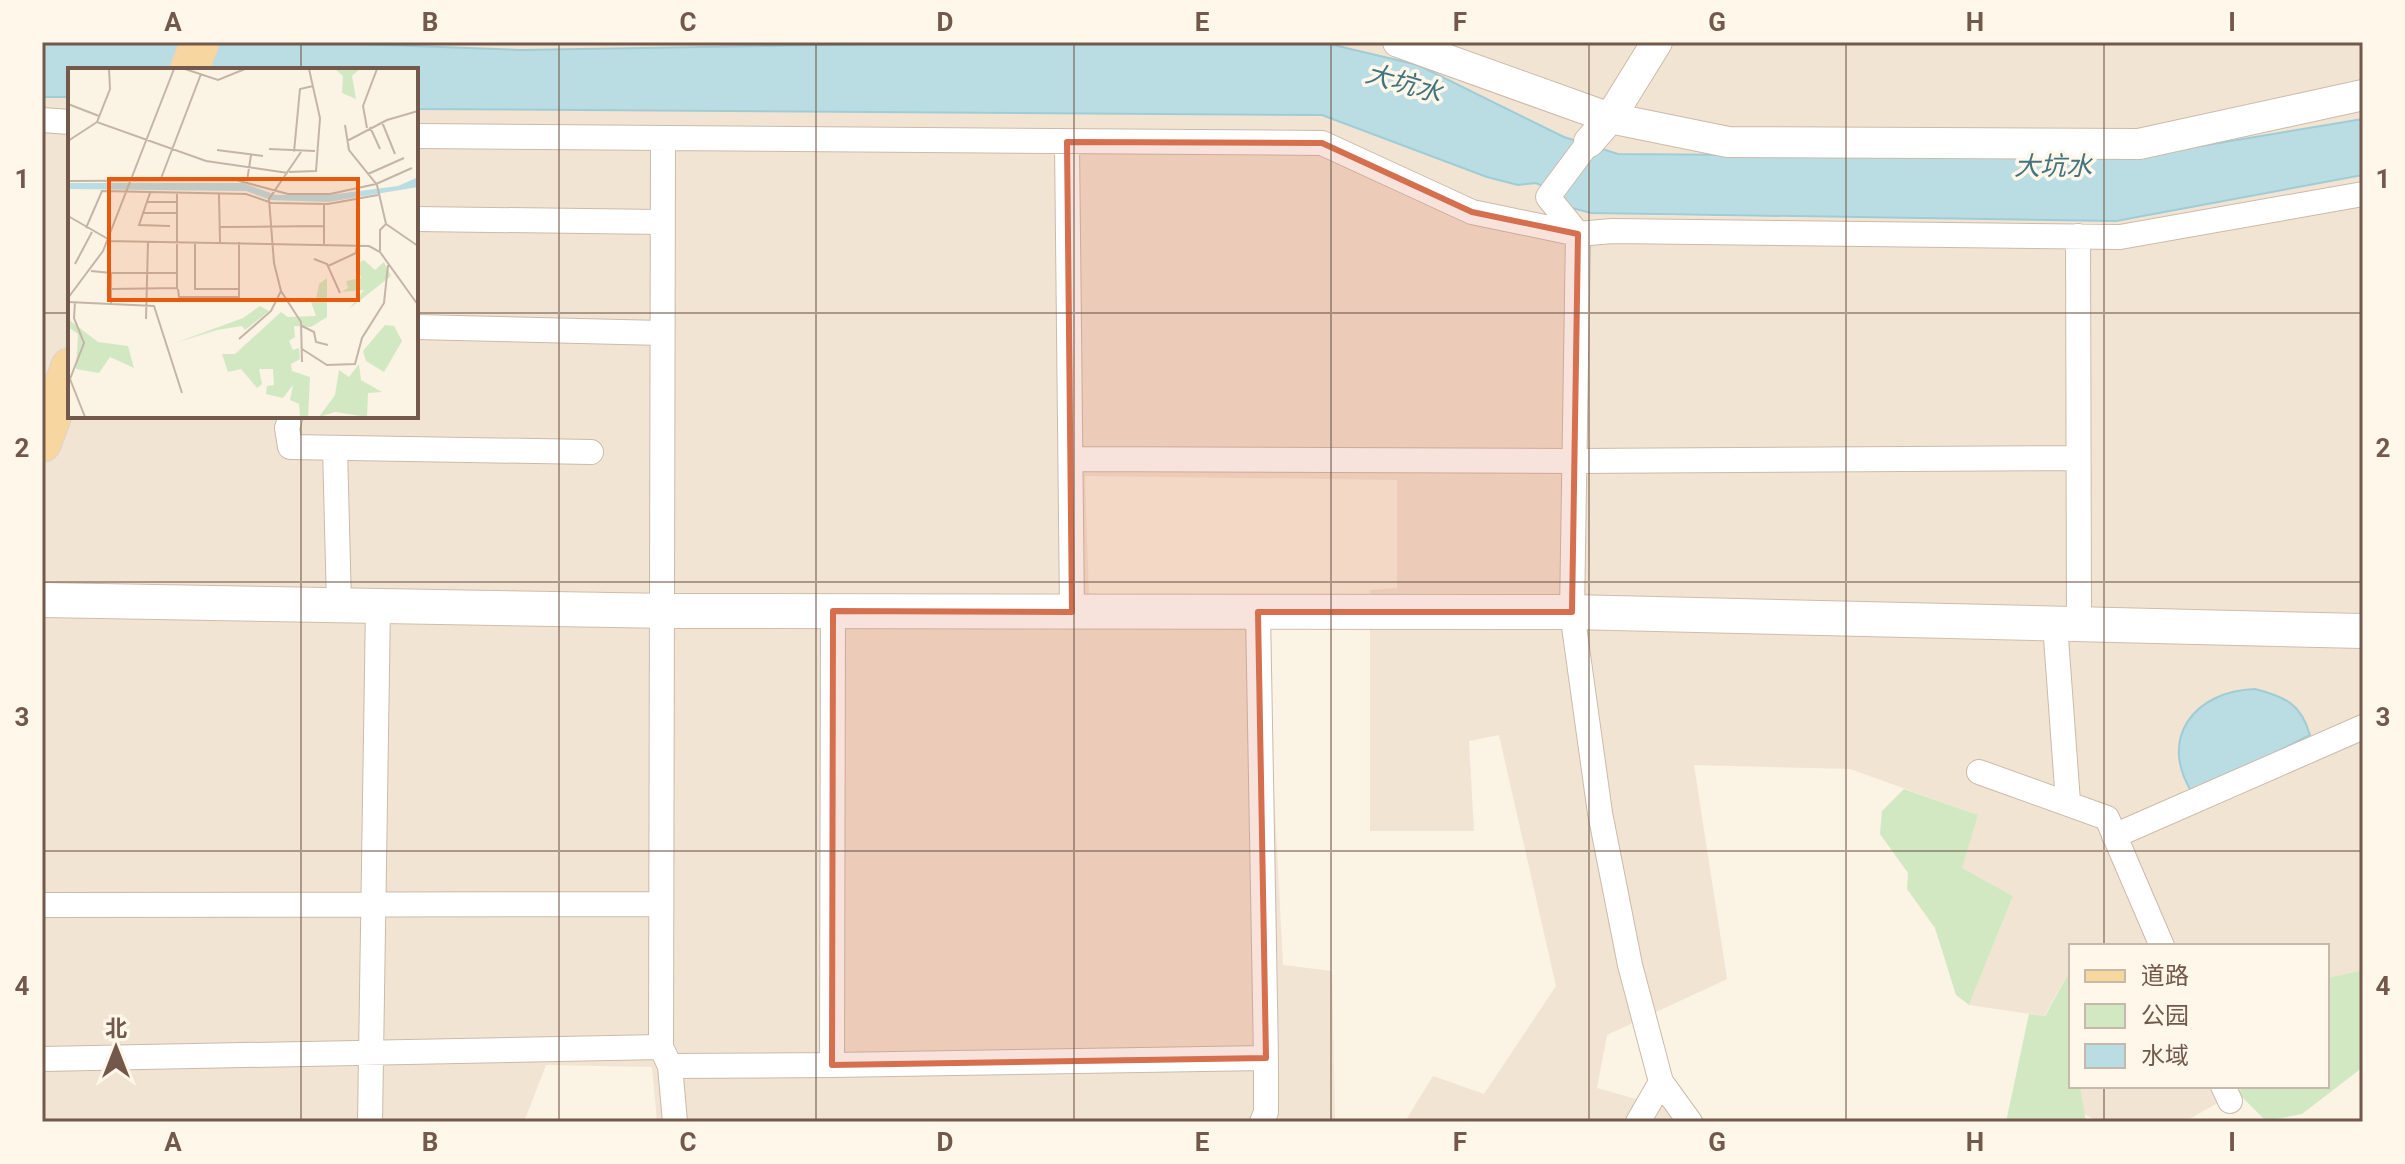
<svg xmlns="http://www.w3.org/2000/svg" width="2405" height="1164" font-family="Roboto,'Noto Sans SC',sans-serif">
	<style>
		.residential { fill: #f2e4d3 }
		.green { fill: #d2e8c3 }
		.water { fill: #badde4; stroke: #a0ccd5; stroke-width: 2 }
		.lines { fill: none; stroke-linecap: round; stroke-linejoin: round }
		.minor-casing { stroke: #ccbaab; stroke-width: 26 }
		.tertiary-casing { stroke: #ccbaab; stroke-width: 32 }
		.secondary-casing { stroke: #d1bcab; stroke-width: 36 }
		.primary-casing { stroke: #dad4d0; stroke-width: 40 }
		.minor { stroke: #fff; stroke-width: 24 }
		.tertiary { stroke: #fff; stroke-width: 30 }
		.secondary { stroke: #fff; stroke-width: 34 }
		.primary { stroke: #f7d79f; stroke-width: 38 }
		.marked { fill: #d56f4e; fill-opacity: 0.2; stroke: #d56f4e; stroke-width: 6; stroke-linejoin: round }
		.grid { fill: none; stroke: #72594b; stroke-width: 2; stroke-opacity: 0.55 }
		.labels { text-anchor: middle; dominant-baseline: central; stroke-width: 7; stroke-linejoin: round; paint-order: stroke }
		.water-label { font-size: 26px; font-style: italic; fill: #43737e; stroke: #fef7ea }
		.inset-road { fill: none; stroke: #c4b5a7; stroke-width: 2 }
		.view { fill: #e8590c; fill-opacity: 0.15; stroke: #e8590c; stroke-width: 4 }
		.inset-edge { fill: none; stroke: #72594b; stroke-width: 4 }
		.neatline { fill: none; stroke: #72594b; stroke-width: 3 }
		.grid-label { font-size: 26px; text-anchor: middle; font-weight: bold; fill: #72594b }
	</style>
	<rect width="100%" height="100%" fill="#fbf3e4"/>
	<path class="residential" d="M 303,42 L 1001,42 L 521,50 Z
		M 1321,42 L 2363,42 L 2363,119 L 2129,158 L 1618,154 L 1564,137 L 1418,65 Z
		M 42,97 L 70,97 L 70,416 L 416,416 L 416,109 L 1323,115 L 1487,177 L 1518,185 L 1536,183 L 1591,213 L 1674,216 L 2116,220 L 2363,175 L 2363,970 L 2327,978 L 2327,946 L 2071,946 L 2071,969 L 2044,1016 L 1969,1005 L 2013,896 L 1961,868 L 1978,815 L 1850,769 L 1694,765 L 1727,979 L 1607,1035 L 1597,1088 L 1718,1122 L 1408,1122 L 1406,1120 L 1433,1076 L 1484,1094 L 1556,986 L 1499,735 L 1469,741 L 1474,831 L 1370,831 L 1370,590 L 1397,588 L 1397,480 L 1085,476 L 1089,596 L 1264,596 L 1283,965 L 1332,971 L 1335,1122 L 657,1122 L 652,1067 L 546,1065 L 524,1122 L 42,1122 Z
		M 2080,1086 L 2248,1086 L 2184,1122 L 2098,1122 L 2083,1113 Z"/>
	<path class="green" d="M 1904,789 L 1978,815 L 1962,868 L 2013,896 L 1969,1005 L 1956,995 L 1935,928 L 1907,889 L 1908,873 L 1880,834 L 1882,811 Z
		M 2071,969 L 2071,1086 L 2080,1086 L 2086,1122 L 2006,1122 L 2029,1014 L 2045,1016 Z
		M 2363,970 L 2363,1067 L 2302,1114 L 2266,1121 L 2237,1092 L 2248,1086 L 2327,1086 L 2327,978 Z"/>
	<path class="water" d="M 42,42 L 303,42 L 521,50 L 1001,42 L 1321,42 L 1418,65 L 1564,137 L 1618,154 L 2129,158 L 2363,119 L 2363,175 L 2116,221 L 1591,213 L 1568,207 L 1563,195 L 1536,183 L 1518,185 L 1487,177 L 1322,115 L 416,109 L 416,70 L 70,70 L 70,97 L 42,97 Z
		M 2255,689 C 2286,697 2301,704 2310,735 L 2193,794 C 2157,739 2194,691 2255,689 Z"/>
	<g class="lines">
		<g class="minor-casing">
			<path id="minor" d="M 42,120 L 70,122
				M 416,136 L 1322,143 L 1472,212 L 1578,234 L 1612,231 L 2120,237 L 2363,194
				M 1067,142 L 1072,612
				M 1589,142 L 1548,197 L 1578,234 L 1572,612 L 1600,813 L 1630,965 L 1661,1082 L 1690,1122
				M 416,219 L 662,222
				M 2078,236 L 2079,625
				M 416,327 L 662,333
				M 291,416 L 287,428 L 290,447 L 591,452
				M 335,448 L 339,605
				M 1071,459 L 1575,461 L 2077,458
				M 833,611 L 832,1065 L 1266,1058
				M 1258,612 L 1266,1058 L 1266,1112 L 1262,1122
				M 2055,624 L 2068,802
				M 1979,772 L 2107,818 L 2162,946
				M 2114,836 L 2363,727
				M 42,905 L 661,904
				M 661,1047 L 670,1066 L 832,1065
				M 42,1059 L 661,1047 L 663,140
				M 670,1066 L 675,1122
				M 2223,1086 L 2230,1101
				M 370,1122 L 378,606
				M 1638,1122 L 1661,1082"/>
		</g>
		<g class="tertiary-casing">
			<path id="tertiary" d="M 1398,42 L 1610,118 L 1728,142 L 2139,144 L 2363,95
				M 1589,142 L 1610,118 L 1657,42"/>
		</g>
		<g class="secondary-casing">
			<path id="secondary" d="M 42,600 L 671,611 L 1572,612 L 2363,631"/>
		</g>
		<g class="primary-casing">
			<path id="primary" d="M 189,70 L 200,42
				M 42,443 L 70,367"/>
		</g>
		<use href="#minor" class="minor"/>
		<use href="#tertiary" class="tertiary"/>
		<use href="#secondary" class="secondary"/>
		<use href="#primary" class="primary"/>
	</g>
	<path class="marked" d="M 1067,142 L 1322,143 L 1472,212 L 1578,234 L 1572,612 L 1258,612 L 1266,1058 L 832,1065 L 833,611 L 1072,612 Z"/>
	<path class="grid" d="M 301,42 L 301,70M 559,42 L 559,1122M 816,42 L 816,1122M 1074,42 L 1074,1122M 1331,42 L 1331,1122M 1589,42 L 1589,1122M 1846,42 L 1846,1122M 2104,42 L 2104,946M 42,313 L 70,313M 416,313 L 2363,313M 301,416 L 301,1122M 42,582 L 2363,582M 42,851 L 2363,851M 2104,1086 L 2104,1122"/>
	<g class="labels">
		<g class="water-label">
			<text transform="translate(1404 83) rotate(16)">大坑水</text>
			<text x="2053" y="166">大坑水</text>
		</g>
	</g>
	<g transform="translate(68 68)">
		<rect width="350" height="350" fill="#fbf3e4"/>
		<path d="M 267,1 L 292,1 L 284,8 L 288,31 L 274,25 L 275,8 ZM 296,192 L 307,202 L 316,194 L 323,208 L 281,241 L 296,222 L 273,224 L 280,220 L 278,213 L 293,210 L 288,196 ZM 259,210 L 259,249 L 243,259 L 226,258 L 227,269 L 221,273 L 225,282 L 231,280 L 232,291 L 223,296 L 224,303 L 242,309 L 240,349 L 232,349 L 231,336 L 222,332 L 225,317 L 215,330 L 198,326 L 199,318 L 206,317 L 205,301 L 191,301 L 194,316 L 189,320 L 173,301 L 160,304 L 154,286 L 167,286 L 213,244 L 220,249 L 248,248 L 242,231 L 248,231 L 251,216 ZM 192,238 L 201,243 L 177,262 L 174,258 L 149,262 L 107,275 L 175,250 ZM 0,251 L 30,274 L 60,278 L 66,300 L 42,289 L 31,305 L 8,301 L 10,266 L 0,259 ZM 317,257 L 326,258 L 334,273 L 316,304 L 298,293 L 295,283 ZM 291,296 L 293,312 L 314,324 L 300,325 L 299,349 L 267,344 L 251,349 L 267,327 L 271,302 L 281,309 Z" fill="#d2e8c3"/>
		<path d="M 348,110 L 350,119 L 260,134 L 203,132 L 178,123 L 0,121 L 0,115 L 175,115 L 208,127 L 261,127 L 330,118 Z" fill="#badde4"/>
		<path class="inset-road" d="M 117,1 L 150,12 L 177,1M 0,36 L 31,48M 29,54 L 42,21 L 41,1M 314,54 L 327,86M 277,57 L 281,82 L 309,117 L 318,156 L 312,162 L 312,183M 302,59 L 312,81M 299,60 L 295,38 L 309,1M 0,73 L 29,54 L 138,93 L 220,105M 279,73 L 319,52 L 350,43M 201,81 L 247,83M 149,82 L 195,88M 226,84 L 232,21 L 245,18M 233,84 L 201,131 L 206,195 L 213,223 L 233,254 L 234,294M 221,104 L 248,103 L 252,50 L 241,1M 300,106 L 336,90M 0,113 L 168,112 L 220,126 L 262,126 L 308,116 L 344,100M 92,113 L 133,6M 179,113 L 183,87M 82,125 L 71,157 L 102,158M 151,126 L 152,174M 79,134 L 109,134M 256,135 L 256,176M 74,145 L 109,145M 0,148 L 40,171M 318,156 L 350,178M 152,159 L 256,158M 18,160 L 34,123 L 178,126 L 204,135 L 260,136 L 310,127M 39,173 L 301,178 L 312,184 L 350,237M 127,174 L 127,221 L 172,221M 246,191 L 259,196 L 272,225M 7,196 L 24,164M 260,198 L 288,185 L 289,177M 23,203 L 43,205 L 43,236M 43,205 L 109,205M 43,221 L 109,220 L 109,126M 110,221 L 111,229 L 171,229 L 171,174M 0,230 L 35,183 L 106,1M 0,234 L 86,238 L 114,325M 7,234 L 6,250 L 16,275 L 2,311 L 17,349M 78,251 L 80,174M 234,258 L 246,264 L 248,274 L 260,277M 171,271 L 203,243 L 213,223M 234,281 L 259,297 L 287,296 L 294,270 L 316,235 L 320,197"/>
		<path class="view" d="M 41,111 L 290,111 L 290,232 L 41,232 Z"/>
		<rect width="350" height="350" class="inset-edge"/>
	</g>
	<rect width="2405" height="1164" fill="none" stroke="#fef7ea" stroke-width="88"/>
	<rect x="2069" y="944" width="260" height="144" fill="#fef7ea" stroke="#c6b8aa" stroke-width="2"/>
	<rect x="2085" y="970" width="40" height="12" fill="#f7d79f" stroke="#c6b8aa" stroke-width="2"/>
	<text x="2141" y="984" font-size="24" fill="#72594b">道路</text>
	<rect x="2085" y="1004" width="40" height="24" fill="#d2e8c3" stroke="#c6b8aa" stroke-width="2"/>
	<text x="2141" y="1024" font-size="24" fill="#72594b">公园</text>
	<rect x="2085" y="1044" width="40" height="24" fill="#badde4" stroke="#c6b8aa" stroke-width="2"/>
	<text x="2141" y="1064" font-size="24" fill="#72594b">水域</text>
	<g transform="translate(116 1048)" stroke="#fef7ea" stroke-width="6" paint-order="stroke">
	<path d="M0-6L14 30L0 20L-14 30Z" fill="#72594b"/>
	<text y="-12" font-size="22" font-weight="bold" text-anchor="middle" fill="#72594b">北</text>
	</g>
	<rect x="44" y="44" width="2317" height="1076" class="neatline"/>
	<g class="grid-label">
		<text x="173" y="31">A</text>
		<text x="430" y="31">B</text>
		<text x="688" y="31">C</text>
		<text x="945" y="31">D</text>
		<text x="1202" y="31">E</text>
		<text x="1460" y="31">F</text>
		<text x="1717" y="31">G</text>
		<text x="1975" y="31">H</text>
		<text x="2232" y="31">I</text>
		<text x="22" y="188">1</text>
		<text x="2383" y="188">1</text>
		<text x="22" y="457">2</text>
		<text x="2383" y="457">2</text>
		<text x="22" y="726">3</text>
		<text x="2383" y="726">3</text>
		<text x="22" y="995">4</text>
		<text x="2383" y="995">4</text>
		<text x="173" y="1151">A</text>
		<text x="430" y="1151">B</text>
		<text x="688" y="1151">C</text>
		<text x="945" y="1151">D</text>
		<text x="1202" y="1151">E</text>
		<text x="1460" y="1151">F</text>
		<text x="1717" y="1151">G</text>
		<text x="1975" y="1151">H</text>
		<text x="2232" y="1151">I</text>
	</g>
</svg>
